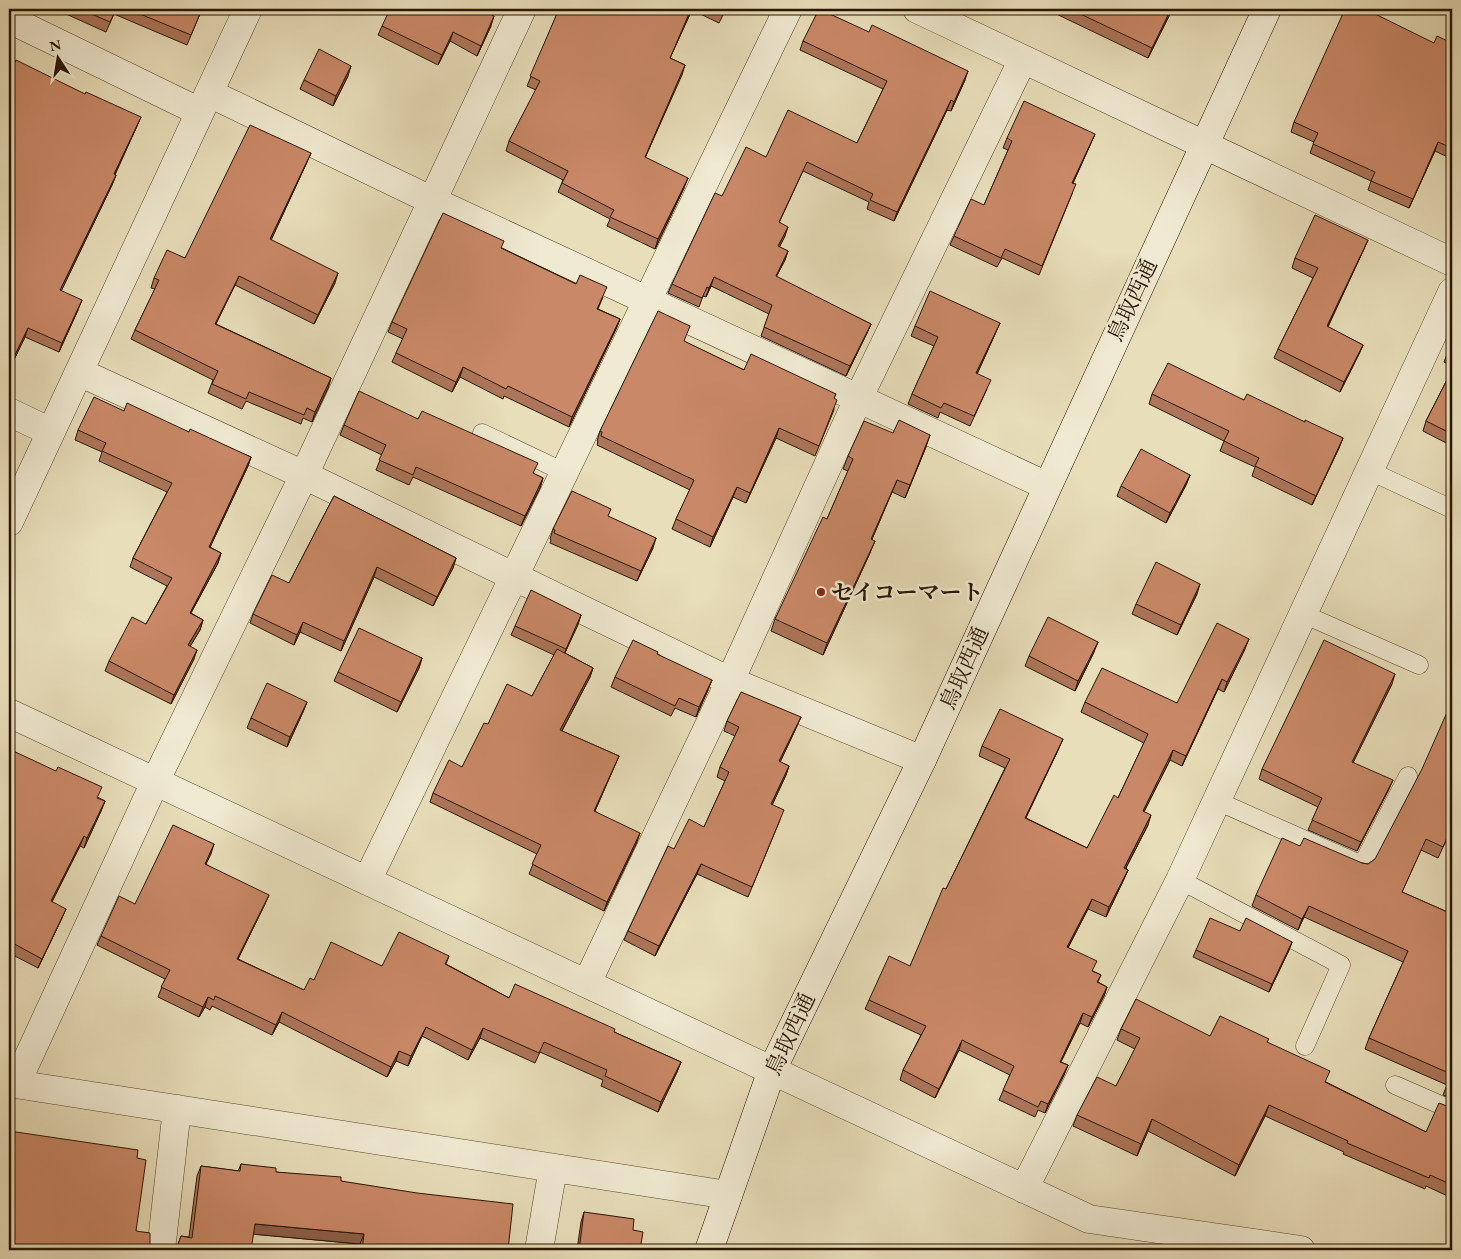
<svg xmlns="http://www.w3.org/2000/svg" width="1461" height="1259" font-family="'EB Garamond','Noto Serif JP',serif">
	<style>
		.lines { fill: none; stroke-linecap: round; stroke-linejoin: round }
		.lane-casing { stroke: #5a472e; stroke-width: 19 }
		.street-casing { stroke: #5a472e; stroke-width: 29 }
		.secondary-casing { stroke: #2a1500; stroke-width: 29 }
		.lane { stroke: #f0ead2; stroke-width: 18 }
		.street { stroke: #f0ead2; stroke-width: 28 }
		.secondary { stroke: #f0ead2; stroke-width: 28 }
		.wall { fill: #ad7559; stroke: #2a1500 }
		.shaded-wall { fill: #8d5f48; stroke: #2a1500 }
		.building { fill: #c98867; stroke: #2a1500 }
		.poi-dot { fill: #8f2418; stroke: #f0ead2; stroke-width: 2 }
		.labels { text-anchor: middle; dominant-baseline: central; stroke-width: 5; stroke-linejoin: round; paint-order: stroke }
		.street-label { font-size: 22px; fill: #2a1500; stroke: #f0ead2 }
		.poi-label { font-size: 22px; font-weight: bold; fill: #2a1500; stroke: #f0ead2; text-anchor: start }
	</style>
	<rect width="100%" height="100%" fill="#e8deba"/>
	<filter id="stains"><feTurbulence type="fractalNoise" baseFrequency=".004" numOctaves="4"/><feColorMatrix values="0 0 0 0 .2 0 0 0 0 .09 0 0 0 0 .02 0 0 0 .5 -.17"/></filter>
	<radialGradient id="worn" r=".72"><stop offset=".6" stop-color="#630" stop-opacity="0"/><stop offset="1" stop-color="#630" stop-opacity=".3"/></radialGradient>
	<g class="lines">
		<g class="lane-casing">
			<path id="lane" d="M 482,433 L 564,472
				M 1370,471 L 1452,509
				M 1303,614 L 1419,665
				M 1217,801 L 1362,865 L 1408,776
				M 1180,880 L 1341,965 L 1305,1046
				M 1395,1085 L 1452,1110"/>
		</g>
		<g class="street-casing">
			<path id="street" d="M 917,9 L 1452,262
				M 9,19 L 200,112
				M 209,93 L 433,201 L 1047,486
				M 79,372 L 304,475 L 730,681 L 922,760
				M 9,412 L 51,432
				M 9,522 L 248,9
				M 9,713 L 1089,1219 L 1301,1250
				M 367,881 L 788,9
				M 587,983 L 730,681 L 858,399 L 1023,59
				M 9,1083 L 728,1195
				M 16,1084 L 155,782 L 304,475 L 522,9
				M 1024,1189 L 1180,880 L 1452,292
				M 161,1250 L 177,1109
				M 539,1250 L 553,1168"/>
		</g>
		<g class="secondary-casing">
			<path id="secondary" d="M 709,1250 L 772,1070 L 922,760 L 1267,9"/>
		</g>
		<use href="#lane" class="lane"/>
		<use href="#street" class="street"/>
		<use href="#secondary" class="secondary"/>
	</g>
	<path class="wall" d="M 55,9 L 202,9 L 187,45 L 114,14 L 106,32 Z
		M 559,9 L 726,9 L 719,23 L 692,10 L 670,58 L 685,65 L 645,158 L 684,188 L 655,249 L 607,226 L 610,219 L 558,192 L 563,180 L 506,151 L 509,141 L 536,90 L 527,86 Z
		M 1046,9 L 1171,9 L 1169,16 L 1148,58 Z
		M 382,26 L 491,26 L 477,56 L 450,41 L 438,65 L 378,35 Z
		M 803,41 L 965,80 L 951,111 L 947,110 L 894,221 L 867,209 L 869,202 L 803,171 L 779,223 L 785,236 L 779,247 L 788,251 L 785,260 L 776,277 L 871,324 L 867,333 L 846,376 L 761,336 L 769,314 L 711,286 L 706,297 L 703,296 L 699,307 L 668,293 L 672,284 L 766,157 L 857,143 L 883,89 L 800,50 Z
		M 1434,43 L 1452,43 L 1452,159 L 1435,151 L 1409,208 L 1368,190 L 1371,181 L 1310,153 L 1314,142 L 1291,132 L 1294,122 Z
		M 9,75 L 137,126 L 115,175 L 116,175 L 112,185 L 61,291 L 78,310 L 59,352 L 25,337 L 9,370 Z
		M 348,76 L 333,106 L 300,89 L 304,80 Z
		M 1007,138 L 1091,143 L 1073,183 L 1072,194 L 1039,275 L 1002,258 L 997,267 L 950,245 L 954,236 L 984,205 L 1008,150 L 1003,148 Z
		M 307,162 L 271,240 L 335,283 L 314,324 L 235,285 L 216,324 L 331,378 L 328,388 L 312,422 L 303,418 L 301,424 L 246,401 L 242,409 L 208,393 L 213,380 L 131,339 L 135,330 L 155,289 L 151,288 L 154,278 L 185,258 Z
		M 502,248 L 603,297 L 598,309 L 620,319 L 616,329 L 569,427 L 504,396 L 503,399 L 460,377 L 452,392 L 392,362 L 396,353 L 403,339 L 388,332 L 392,322 Z
		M 1364,249 L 1328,327 L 1363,345 L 1359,354 L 1340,392 L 1274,358 L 1278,349 L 1313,278 L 1292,268 L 1295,258 Z
		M 915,326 L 996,332 L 977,374 L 987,389 L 970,426 L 940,412 L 938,418 L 908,404 L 912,394 L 934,346 L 911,336 Z
		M 1452,341 L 1452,366 L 1444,362 Z
		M 685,342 L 744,370 L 836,394 L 834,398 L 834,410 L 815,456 L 776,438 L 746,503 L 733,497 L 710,547 L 672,529 L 676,519 L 690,490 L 597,445 L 598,441 L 597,441 L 600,431 Z
		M 1452,370 L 1452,446 L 1423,431 L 1426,421 Z
		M 1152,394 L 1244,400 L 1305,422 L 1343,438 L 1339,448 L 1312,505 L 1252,476 L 1255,467 L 1220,451 L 1224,441 L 1149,404 Z
		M 124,411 L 189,432 L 251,457 L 248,466 L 210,547 L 221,553 L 218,563 L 191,613 L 203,620 L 200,630 L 190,646 L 194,659 L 171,704 L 105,671 L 109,661 L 146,624 L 167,586 L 130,567 L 133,558 L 167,492 L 99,461 L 102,452 L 75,440 L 78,430 Z
		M 344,425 L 534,474 L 543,478 L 540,488 L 521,526 L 413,477 L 409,485 L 376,470 L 382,455 L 340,435 Z
		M 926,447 L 905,498 L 892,492 L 872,539 L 870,553 L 823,655 L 771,631 L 775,619 L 827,519 L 848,471 L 843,469 L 848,456 Z
		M 1190,475 L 1186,485 L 1166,523 L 1117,496 L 1121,486 Z
		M 334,496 L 456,558 L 453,568 L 433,606 L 374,577 L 341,651 L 300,632 L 294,645 L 250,623 L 253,614 L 289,583 Z
		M 608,516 L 653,548 L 637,581 L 550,543 L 551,540 L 550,539 L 553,529 Z
		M 1197,594 L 1177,635 L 1132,614 L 1136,604 Z
		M 581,615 L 565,653 L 593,668 L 590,677 L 562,731 L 619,756 L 595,811 L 637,842 L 604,911 L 529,874 L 537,854 L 430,802 L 433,793 L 462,767 L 488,724 L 532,696 L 554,655 L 511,635 L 515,626 Z
		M 1245,649 L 1224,692 L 1218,689 L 1182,766 L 1170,760 L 1144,811 L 1148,825 L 1126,868 L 1128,870 L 1124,879 L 1106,917 L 1088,909 L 1068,948 L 1093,971 L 1101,975 L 1098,982 L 1107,987 L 1104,996 L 1088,1027 L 1080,1023 L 1061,1062 L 1068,1065 L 1064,1075 L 1045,1113 L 1038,1110 L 1035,1117 L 999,1100 L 1010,1075 L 959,1050 L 935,1098 L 900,1080 L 903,1070 L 921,1035 L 865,1009 L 869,1000 L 910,966 L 946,889 L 1005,768 L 979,756 L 982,746 L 1059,748 L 1026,818 L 1087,848 L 1118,798 L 1144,743 L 1081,712 L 1085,702 L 1177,703 Z
		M 1094,652 L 1075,691 L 1025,666 L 1029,656 Z
		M 658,654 L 708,690 L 696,717 L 675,708 L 671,716 L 611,687 L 615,677 Z
		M 422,658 L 419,668 L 397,712 L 334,681 L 338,672 Z
		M 1392,684 L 1353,762 L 1389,789 L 1357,851 L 1308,830 L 1318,807 L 1259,779 L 1262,769 Z
		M 307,702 L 303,712 L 287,747 L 247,728 L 251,718 Z
		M 727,721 L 797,726 L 780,762 L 789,766 L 786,775 L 772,805 L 780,820 L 748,897 L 697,874 L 655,956 L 624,940 L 628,931 L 674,849 L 704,827 L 725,781 L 717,777 L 720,767 L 735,736 L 724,731 Z
		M 9,749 L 105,801 L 101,811 L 84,848 L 80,846 L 52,902 L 62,918 L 38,968 L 9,953 Z
		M 1452,828 L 1438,858 L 1421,850 L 1402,892 L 1452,914 L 1452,1099 L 1443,1095 L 1447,1085 L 1365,1049 L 1369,1038 L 1403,962 L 1304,917 L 1298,930 L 1252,906 L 1256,895 L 1300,846 L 1362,863 L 1368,864 L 1375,859 Z
		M 214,844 L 206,864 L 265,904 L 238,959 L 304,990 L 314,980 L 382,966 L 449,956 L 446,964 L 509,998 L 614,1032 L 681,1062 L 677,1072 L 658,1112 L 601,1086 L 603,1080 L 540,1052 L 535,1063 L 480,1038 L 468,1060 L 422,1036 L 408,1066 L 396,1061 L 387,1077 L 279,1022 L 272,1035 L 212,1006 L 210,1010 L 205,1007 L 199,1017 L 158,997 L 165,979 L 97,945 L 101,936 L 135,904 Z
		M 1240,931 L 1292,942 L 1289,950 L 1269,992 L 1193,957 L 1196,950 Z
		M 1121,1029 L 1210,1036 L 1267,1043 L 1326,1082 L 1426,1132 L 1452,1108 L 1452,1198 L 1426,1186 L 1425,1189 L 1343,1154 L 1344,1152 L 1265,1116 L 1235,1176 L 1148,1131 L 1137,1156 L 1073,1126 L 1077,1115 L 1116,1086 L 1135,1049 L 1117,1040 Z
		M 241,1164 L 276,1172 L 341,1181 L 508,1250 L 359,1250 L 360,1244 L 253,1234 L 176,1250 L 181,1236 L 189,1237 L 197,1176 L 201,1166 L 238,1171 Z
		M 584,1212 L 633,1230 L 640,1250 L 577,1250 L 581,1222 Z"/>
	<path class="shaded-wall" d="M 691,9 L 692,9 L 666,67 L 670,58 Z
		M 1171,9 L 1169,16 L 1148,58 L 1152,48 Z
		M 494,16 L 491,26 L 477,56 L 481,46 Z
		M 453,32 L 450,41 L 438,65 L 442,55 Z
		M 685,65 L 682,75 L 641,167 L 645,157 Z
		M 351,66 L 348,76 L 333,106 L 336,96 Z
		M 968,71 L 965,80 L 951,111 L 954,102 Z
		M 951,100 L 947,110 L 894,221 L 897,212 Z
		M 141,117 L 137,126 L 110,184 L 114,174 Z
		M 1095,134 L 1091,143 L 1069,192 L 1072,183 Z
		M 1438,142 L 1435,151 L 1409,208 L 1413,199 Z
		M 311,153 L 307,162 L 267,249 L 270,239 Z
		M 116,175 L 112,185 L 57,300 L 60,290 Z
		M 688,178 L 684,188 L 655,249 L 658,239 Z
		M 788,227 L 785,236 L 775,256 L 778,246 Z
		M 1368,240 L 1364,249 L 1323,336 L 1327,326 Z
		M 788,251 L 785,260 L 772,285 L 776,276 Z
		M 338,273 L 335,283 L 314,324 L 318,315 Z
		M 239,276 L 235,285 L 211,333 L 215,324 Z
		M 714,277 L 711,286 L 706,297 L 709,288 Z
		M 82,300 L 78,310 L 59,352 L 62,343 Z
		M 620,319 L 616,329 L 569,427 L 572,417 Z
		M 1000,323 L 996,332 L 973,383 L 976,373 Z
		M 871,324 L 867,333 L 846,376 L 850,366 Z
		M 28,328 L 25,337 L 9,370 L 9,367 Z
		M 1363,345 L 1359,354 L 1340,392 L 1344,382 Z
		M 463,367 L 460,377 L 452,392 L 456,382 Z
		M 331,378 L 328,388 L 312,422 L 315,412 Z
		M 779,428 L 776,438 L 746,503 L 750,493 Z
		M 930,435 L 926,447 L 905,498 L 910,485 Z
		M 1343,438 L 1339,448 L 1312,505 L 1316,496 Z
		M 251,457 L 248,466 L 206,556 L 209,547 Z
		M 1190,475 L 1186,485 L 1166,523 L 1170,513 Z
		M 543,478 L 540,488 L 521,526 L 525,516 Z
		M 897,480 L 892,492 L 867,551 L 871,539 Z
		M 737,487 L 733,497 L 710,547 L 713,537 Z
		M 656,538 L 653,548 L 637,581 L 641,571 Z
		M 875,541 L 870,553 L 823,655 L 827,643 Z
		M 221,553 L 218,563 L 186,622 L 190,613 Z
		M 456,558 L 453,568 L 433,606 L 437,597 Z
		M 377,567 L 374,577 L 341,651 L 344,641 Z
		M 1200,584 L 1197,594 L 1177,635 L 1181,625 Z
		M 581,615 L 578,625 L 562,659 L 566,649 Z
		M 203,620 L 200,630 L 185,655 L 188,645 Z
		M 303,622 L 300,632 L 294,645 L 297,635 Z
		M 1249,639 L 1245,649 L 1224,692 L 1227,682 Z
		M 1098,642 L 1094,652 L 1075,691 L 1078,681 Z
		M 197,650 L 194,659 L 171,704 L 174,695 Z
		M 422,658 L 419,668 L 397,712 L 401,702 Z
		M 593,668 L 590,677 L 557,740 L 560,730 Z
		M 1395,674 L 1392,684 L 1349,771 L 1352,762 Z
		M 1222,679 L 1218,689 L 1182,766 L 1186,756 Z
		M 712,680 L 708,690 L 696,717 L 699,707 Z
		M 307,702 L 303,712 L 287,747 L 290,737 Z
		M 801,717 L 797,726 L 776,771 L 779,761 Z
		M 1063,739 L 1059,748 L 1021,827 L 1025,818 Z
		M 1173,750 L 1170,760 L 1140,820 L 1143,811 Z
		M 619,756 L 615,765 L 591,820 L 594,811 Z
		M 789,766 L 786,775 L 768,814 L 771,804 Z
		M 1393,780 L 1389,789 L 1357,851 L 1361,842 Z
		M 105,801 L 101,811 L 84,848 L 87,838 Z
		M 1151,815 L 1148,825 L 1121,877 L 1124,868 Z
		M 640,833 L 637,842 L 604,911 L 607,902 Z
		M 84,836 L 80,846 L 47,911 L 51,901 Z
		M 214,844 L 211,854 L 201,874 L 205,864 Z
		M 701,864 L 697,874 L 655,956 L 659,946 Z
		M 1128,870 L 1124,879 L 1106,917 L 1109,907 Z
		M 269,895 L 265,904 L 233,969 L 237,959 Z
		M 1092,899 L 1088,909 L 1063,957 L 1067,947 Z
		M 1309,906 L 1304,917 L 1298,930 L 1302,919 Z
		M 66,909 L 62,918 L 38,968 L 42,959 Z
		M 1292,942 L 1289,950 L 1269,992 L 1272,984 Z
		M 1107,987 L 1104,996 L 1088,1027 L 1092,1017 Z
		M 208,997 L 205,1007 L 199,1017 L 203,1007 Z
		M 282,1012 L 279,1022 L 272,1035 L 276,1025 Z
		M 1083,1013 L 1080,1023 L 1056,1071 L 1060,1062 Z
		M 426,1027 L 422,1036 L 408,1066 L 411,1056 Z
		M 483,1028 L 480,1038 L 468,1060 L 472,1050 Z
		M 962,1040 L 959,1050 L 935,1098 L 939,1089 Z
		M 399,1051 L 396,1061 L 387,1077 L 391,1067 Z
		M 681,1062 L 677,1072 L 658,1112 L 661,1102 Z
		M 1068,1065 L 1064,1075 L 1045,1113 L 1048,1104 Z
		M 1269,1105 L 1265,1116 L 1235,1176 L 1239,1165 Z
		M 1152,1119 L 1148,1131 L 1137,1156 L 1141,1144 Z
		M 255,1224 L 364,1234 L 360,1244 L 251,1234 Z"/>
	<path class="building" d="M 80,9 L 116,9 L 110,22 Z
		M 128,9 L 202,9 L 191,35 Z
		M 390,9 L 480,9 L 494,16 L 481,46 L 453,32 L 442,55 L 382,26 Z
		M 559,9 L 691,9 L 670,58 L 685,65 L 645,157 L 688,178 L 658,239 L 610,217 L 614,210 L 562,183 L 568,171 L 509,141 L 540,81 L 530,76 Z
		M 713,9 L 725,9 L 723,13 Z
		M 819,9 L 869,32 L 872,25 L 968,71 L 954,102 L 951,100 L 897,212 L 870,200 L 873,194 L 807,162 L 779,222 L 788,227 L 778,246 L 788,251 L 776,276 L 871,324 L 850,366 L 764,327 L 772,305 L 714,277 L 709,288 L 707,287 L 702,298 L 672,284 L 715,193 L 722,196 L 746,147 L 766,157 L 788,110 L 857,143 L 887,81 L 803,41 Z
		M 1070,9 L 1171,9 L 1152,48 Z
		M 1345,9 L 1365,9 L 1434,43 L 1437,36 L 1452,43 L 1452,148 L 1438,142 L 1413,199 L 1371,181 L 1375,172 L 1313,144 L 1318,133 L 1294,122 Z
		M 319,49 L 351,66 L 336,96 L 304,80 Z
		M 16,60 L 85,94 L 86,92 L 141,117 L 114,174 L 116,175 L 60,290 L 82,300 L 62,343 L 28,328 L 9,367 L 9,75 Z
		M 1024,101 L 1095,134 L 1072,183 L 1076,184 L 1042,266 L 1005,249 L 1001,258 L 954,236 L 971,199 L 984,205 L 1012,141 L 1007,138 Z
		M 250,125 L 311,153 L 270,239 L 338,273 L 318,315 L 239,276 L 215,324 L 331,378 L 315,412 L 307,408 L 304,415 L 249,392 L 246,399 L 212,384 L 218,371 L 135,330 L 159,280 L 154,278 L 167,250 L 185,258 Z
		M 443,213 L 504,241 L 501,248 L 576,284 L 580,275 L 607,287 L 597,309 L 620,319 L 572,417 L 508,386 L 506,389 L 463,367 L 456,382 L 396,353 L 407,329 L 392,322 Z
		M 1315,215 L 1368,240 L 1327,326 L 1363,345 L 1344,382 L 1278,349 L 1318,268 L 1295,258 Z
		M 930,291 L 1000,323 L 976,373 L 991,380 L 974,416 L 944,403 L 941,408 L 912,394 L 938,337 L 915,326 Z
		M 658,311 L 690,326 L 684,341 L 744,370 L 751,354 L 836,394 L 834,398 L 837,400 L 819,446 L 779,428 L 750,493 L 737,487 L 713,537 L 676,519 L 694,480 L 601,436 L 602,432 L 600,431 Z
		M 1452,341 L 1452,354 L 1447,352 Z
		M 1168,363 L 1244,400 L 1247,394 L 1305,422 L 1305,420 L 1343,438 L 1316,496 L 1255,466 L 1259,458 L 1224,441 L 1229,431 L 1152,394 Z
		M 1452,370 L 1452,434 L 1426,421 Z
		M 359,391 L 418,419 L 422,411 L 538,463 L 533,473 L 543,478 L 525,516 L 416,467 L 413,475 L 379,460 L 386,445 L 344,425 Z
		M 94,397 L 124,411 L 127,403 L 189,432 L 190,429 L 251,457 L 209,547 L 221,553 L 190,613 L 203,620 L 188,645 L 197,650 L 174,695 L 109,661 L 132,617 L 146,624 L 172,578 L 133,558 L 172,483 L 102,451 L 106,443 L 78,430 Z
		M 899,420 L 930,435 L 910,485 L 897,480 L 871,539 L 875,541 L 827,643 L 775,619 L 823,517 L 827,519 L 853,459 L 848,456 L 864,421 L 893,433 Z
		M 1141,449 L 1190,475 L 1170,513 L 1121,486 Z
		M 572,491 L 611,509 L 608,516 L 656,538 L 641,571 L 554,533 L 555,530 L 553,529 Z
		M 334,496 L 456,558 L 437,597 L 377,567 L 344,641 L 303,622 L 297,635 L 253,614 L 272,575 L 289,583 Z
		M 1156,562 L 1200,584 L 1181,625 L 1136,604 Z
		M 531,590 L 581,615 L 566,649 L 515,626 Z
		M 1048,617 L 1098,642 L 1078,681 L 1029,656 Z
		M 1217,623 L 1249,639 L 1227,682 L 1222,679 L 1186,756 L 1173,750 L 1143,811 L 1151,815 L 1124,868 L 1128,870 L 1109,907 L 1092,899 L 1067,947 L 1097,961 L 1092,971 L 1101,975 L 1097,982 L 1107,987 L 1092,1017 L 1083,1013 L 1060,1062 L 1068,1065 L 1048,1104 L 1041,1101 L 1038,1107 L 1003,1090 L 1014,1066 L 962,1040 L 939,1089 L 903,1070 L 926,1026 L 869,1000 L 889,956 L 910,966 L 943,888 L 946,889 L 1010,759 L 982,746 L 1000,709 L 1063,739 L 1025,818 L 1087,848 L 1114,795 L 1118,798 L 1148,734 L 1085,702 L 1102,668 L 1177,703 Z
		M 359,628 L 422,658 L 401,702 L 338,672 Z
		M 633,640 L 658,652 L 657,654 L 712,680 L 699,707 L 679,698 L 675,706 L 615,677 Z
		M 1324,640 L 1395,674 L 1352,762 L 1393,780 L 1361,842 L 1312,820 L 1322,798 L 1262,769 Z
		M 557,649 L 593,668 L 560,730 L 619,756 L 594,811 L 640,833 L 607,902 L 532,864 L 541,845 L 433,793 L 449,760 L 462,767 L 484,723 L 488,724 L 507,684 L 532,696 Z
		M 267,683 L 307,702 L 290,737 L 251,718 Z
		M 741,692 L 801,717 L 779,761 L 789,766 L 771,804 L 784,810 L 752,887 L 701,864 L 659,946 L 628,931 L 668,846 L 674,849 L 689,819 L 704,827 L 729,772 L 720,767 L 739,727 L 727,721 Z
		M 1452,701 L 1452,826 L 1443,847 L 1426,839 L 1402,892 L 1452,914 L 1452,1086 L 1447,1083 L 1451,1074 L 1369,1038 L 1408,951 L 1309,906 L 1302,919 L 1256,895 L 1282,838 L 1300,846 L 1304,838 L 1362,863 L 1368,864 L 1375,859 L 1422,769 Z
		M 9,749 L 56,771 L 58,767 L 102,787 L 97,798 L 105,801 L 87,838 L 84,836 L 51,901 L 66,909 L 42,959 L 9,941 Z
		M 173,825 L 214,844 L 205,864 L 269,895 L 237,959 L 304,990 L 310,978 L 314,980 L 331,942 L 382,966 L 399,932 L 449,956 L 445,964 L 509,998 L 515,984 L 615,1029 L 614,1032 L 681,1062 L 661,1102 L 605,1076 L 607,1070 L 544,1042 L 539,1053 L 483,1028 L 472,1050 L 426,1027 L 411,1056 L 399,1051 L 391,1067 L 282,1012 L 276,1025 L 215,996 L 214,1000 L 208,997 L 203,1007 L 161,987 L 170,970 L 101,936 L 119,896 L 135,904 Z
		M 1210,918 L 1240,931 L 1246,918 L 1292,942 L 1272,984 L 1196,950 Z
		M 1136,999 L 1210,1036 L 1220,1016 L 1269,1039 L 1267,1042 L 1330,1071 L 1325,1082 L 1426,1132 L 1439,1103 L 1452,1108 L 1452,1185 L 1430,1175 L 1429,1178 L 1347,1143 L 1348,1141 L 1269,1105 L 1239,1165 L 1152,1119 L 1141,1144 L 1077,1115 L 1097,1077 L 1116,1086 L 1140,1038 L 1121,1029 Z
		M 9,1131 L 138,1150 L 137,1158 L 146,1160 L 136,1231 L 150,1233 L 150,1247 L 153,1250 L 9,1250 Z
		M 241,1164 L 276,1168 L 276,1172 L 341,1177 L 341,1181 L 417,1193 L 513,1204 L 508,1250 L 362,1250 L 364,1234 L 255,1224 L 251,1250 L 176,1250 L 181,1236 L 192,1238 L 201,1166 L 240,1171 Z
		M 584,1212 L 634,1219 L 633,1230 L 643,1232 L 640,1250 L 579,1250 Z
		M 784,1247 L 804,1250 L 783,1250 Z"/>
	<circle class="poi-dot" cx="821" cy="592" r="5"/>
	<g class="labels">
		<g class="street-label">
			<text transform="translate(1132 300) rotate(-65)">鳥取西通</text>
			<text transform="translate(964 668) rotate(-66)">鳥取西通</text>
			<text transform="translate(790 1034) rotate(-65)">鳥取西通</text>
		</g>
		<g class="poi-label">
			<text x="831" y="592">セイコーマート</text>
		</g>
	</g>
	<rect width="1461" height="1259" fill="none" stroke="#e8deba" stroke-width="30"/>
	<rect x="10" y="10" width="1441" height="1239" fill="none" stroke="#2a1500" stroke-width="2.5"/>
	<rect x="15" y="15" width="1431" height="1229" fill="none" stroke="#2a1500"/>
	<g transform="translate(58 58) rotate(348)" stroke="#f0ead2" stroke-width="4" paint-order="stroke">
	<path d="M0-4L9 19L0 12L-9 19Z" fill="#2a1500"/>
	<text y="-8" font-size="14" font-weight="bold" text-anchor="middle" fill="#2a1500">N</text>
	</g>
	<rect width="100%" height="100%" filter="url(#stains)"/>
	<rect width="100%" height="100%" fill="url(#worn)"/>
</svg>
